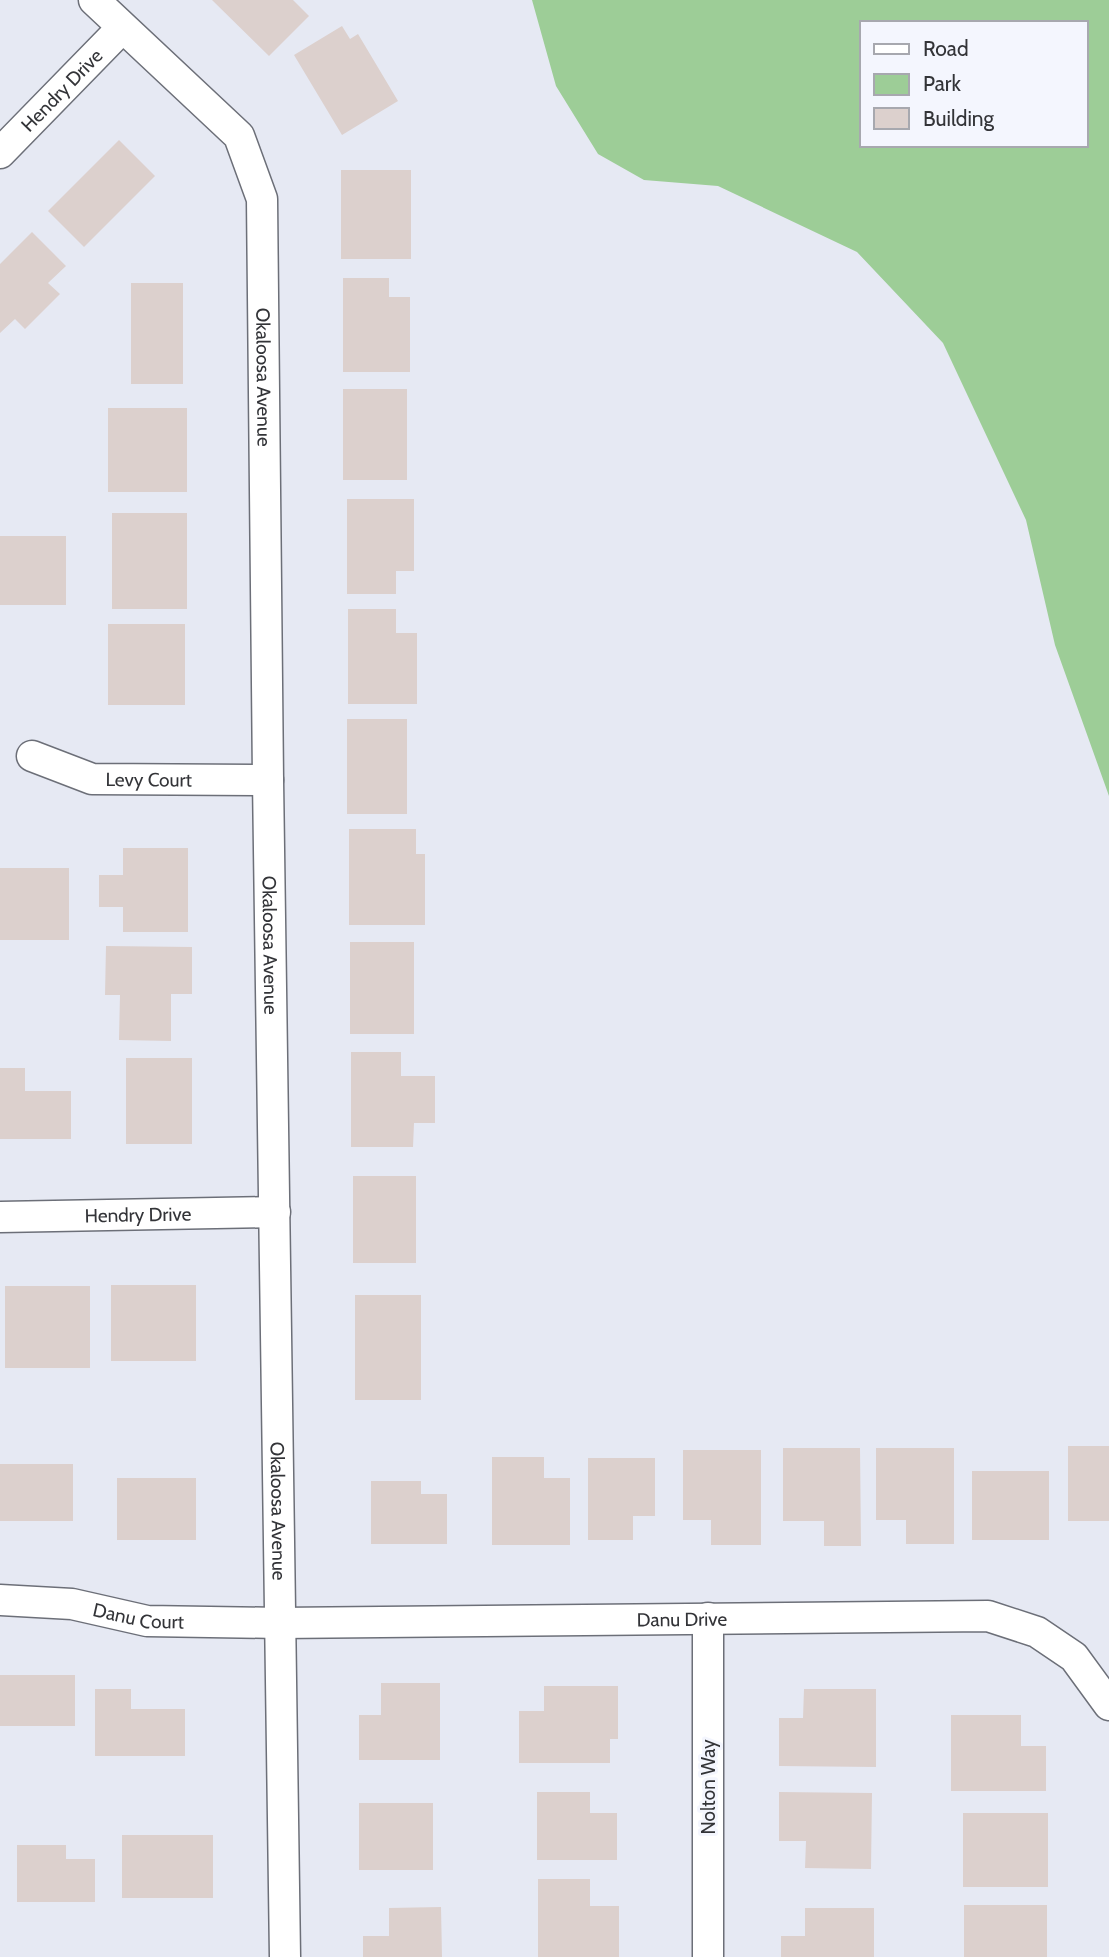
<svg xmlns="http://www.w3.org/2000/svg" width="1109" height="1957" font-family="Cabin,sans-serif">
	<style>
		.green { fill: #9dcd97; fill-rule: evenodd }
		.building { fill: #dcd0cd }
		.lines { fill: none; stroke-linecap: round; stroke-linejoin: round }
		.minor-casing { stroke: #6c6f78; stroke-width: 33 }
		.minor { stroke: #fff; stroke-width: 30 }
		.labels { text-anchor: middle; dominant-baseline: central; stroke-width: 6; stroke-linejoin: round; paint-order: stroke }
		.street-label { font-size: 19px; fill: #333438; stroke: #f4f6fe }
	</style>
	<rect width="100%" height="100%" fill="#e6e9f3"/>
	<path class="green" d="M 532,0 L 1109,0 L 1109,796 L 1055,645 L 1026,520 L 943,343 L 857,252 L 718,186 L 644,180 L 598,154 L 556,86 ZM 862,23 L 1086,23 L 1086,145 L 862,145 Z"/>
	<path class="building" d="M 212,0 L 293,0 L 309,16 L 269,56 Z
		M 342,26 L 350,39 L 358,34 L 398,101 L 342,135 L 294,55 Z
		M 119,140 L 155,176 L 84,247 L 48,211 Z
		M 341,170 L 411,170 L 411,259 L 341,259 Z
		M 32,232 L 66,266 L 48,283 L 60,294 L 25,329 L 15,319 L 0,333 L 0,264 Z
		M 343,278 L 389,278 L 389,297 L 410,297 L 410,372 L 343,372 Z
		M 131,283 L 183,283 L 183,384 L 131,384 Z
		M 343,389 L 407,389 L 407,480 L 343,480 Z
		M 108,408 L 187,408 L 187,492 L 108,492 Z
		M 347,499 L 414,499 L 414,571 L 396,571 L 396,594 L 347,594 Z
		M 112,513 L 187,513 L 187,609 L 112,609 Z
		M 0,536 L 66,536 L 66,605 L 0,605 Z
		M 348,609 L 396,609 L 396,633 L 417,633 L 417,704 L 348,704 Z
		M 108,624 L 185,624 L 185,705 L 108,705 Z
		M 347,719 L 407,719 L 407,814 L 347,814 Z
		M 349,829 L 416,829 L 416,854 L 425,854 L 425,925 L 349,925 Z
		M 123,848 L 188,848 L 188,932 L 123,932 L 123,907 L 99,907 L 99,875 L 123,875 Z
		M 0,868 L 69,868 L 69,940 L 0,940 Z
		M 350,942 L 414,942 L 414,1034 L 350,1034 Z
		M 106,946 L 192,947 L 192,994 L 171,994 L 171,1041 L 119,1040 L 120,995 L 105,995 Z
		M 351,1052 L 401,1052 L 401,1076 L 435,1076 L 435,1123 L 414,1123 L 413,1147 L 351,1147 Z
		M 126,1058 L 192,1058 L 192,1144 L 126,1144 Z
		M 0,1068 L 25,1068 L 25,1091 L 71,1091 L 71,1139 L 0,1139 Z
		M 353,1176 L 416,1176 L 416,1263 L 353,1263 Z
		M 111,1285 L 196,1285 L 196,1361 L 111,1361 Z
		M 5,1286 L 90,1286 L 90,1368 L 5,1368 Z
		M 355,1295 L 421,1295 L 421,1400 L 355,1400 Z
		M 1068,1446 L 1109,1446 L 1109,1521 L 1068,1521 Z
		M 783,1448 L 860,1448 L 861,1546 L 824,1546 L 824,1521 L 783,1521 Z
		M 876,1448 L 954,1448 L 954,1544 L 906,1544 L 906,1520 L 876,1520 Z
		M 683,1450 L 761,1450 L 761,1545 L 711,1545 L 711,1520 L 683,1520 Z
		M 492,1457 L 544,1457 L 544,1478 L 570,1478 L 570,1545 L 492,1545 Z
		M 588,1458 L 655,1458 L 655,1516 L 633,1516 L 633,1540 L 588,1540 Z
		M 0,1464 L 73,1464 L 73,1521 L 0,1521 Z
		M 972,1471 L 1049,1471 L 1049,1540 L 972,1540 Z
		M 117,1478 L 196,1478 L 196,1540 L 117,1540 Z
		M 371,1481 L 421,1481 L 421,1494 L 447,1494 L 447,1544 L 371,1544 Z
		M 0,1675 L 75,1675 L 75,1726 L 0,1726 Z
		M 381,1683 L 440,1683 L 440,1760 L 359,1760 L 359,1715 L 381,1715 Z
		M 544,1686 L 618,1686 L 618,1739 L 610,1739 L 610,1763 L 519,1763 L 519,1711 L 544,1711 Z
		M 95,1689 L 131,1689 L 131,1709 L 185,1709 L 185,1756 L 95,1756 Z
		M 804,1689 L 876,1689 L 876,1767 L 779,1766 L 779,1718 L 803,1718 Z
		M 951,1715 L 1021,1715 L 1021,1746 L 1046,1746 L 1046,1791 L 951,1791 Z
		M 537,1792 L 590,1792 L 590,1813 L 617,1813 L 617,1860 L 537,1860 Z
		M 779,1792 L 872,1793 L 871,1869 L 805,1868 L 806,1841 L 779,1841 Z
		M 359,1803 L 433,1803 L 433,1870 L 359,1870 Z
		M 963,1813 L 1048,1813 L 1048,1887 L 963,1887 Z
		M 122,1835 L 213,1835 L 213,1898 L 122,1898 Z
		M 17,1845 L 66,1845 L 66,1859 L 95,1859 L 95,1902 L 17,1902 Z
		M 538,1879 L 590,1879 L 590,1906 L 619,1906 L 619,1957 L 538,1957 Z
		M 964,1905 L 1047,1905 L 1047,1957 L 964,1957 Z
		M 441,1907 L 442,1957 L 363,1957 L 363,1936 L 389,1936 L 389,1908 Z
		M 805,1908 L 874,1908 L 874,1957 L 781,1957 L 781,1936 L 805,1936 Z"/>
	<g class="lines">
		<g class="minor-casing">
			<g id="minor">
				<path id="s1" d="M 94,0 L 239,136 L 262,199 L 268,780 L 285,1957"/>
				<path id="s2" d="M 0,153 L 122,28"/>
				<path id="s3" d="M 32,756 L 92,779 L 268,780"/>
				<path id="s4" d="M 0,1217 L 275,1212"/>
				<path id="s5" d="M 0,1600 L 72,1604 L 147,1621 L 279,1623 L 988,1616 L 1037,1632 L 1074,1657 L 1109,1705"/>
				<path d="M 708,1957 L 708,1618"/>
			</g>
		</g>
		<use href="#minor" class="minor"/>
	</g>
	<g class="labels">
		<g class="street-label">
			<text stroke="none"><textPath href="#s2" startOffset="88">Hendry Drive</textPath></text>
			<text stroke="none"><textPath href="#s1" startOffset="444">Okaloosa Avenue</textPath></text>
			<text stroke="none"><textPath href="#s3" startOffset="121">Levy Court</textPath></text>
			<text stroke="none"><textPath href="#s1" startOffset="1012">Okaloosa Avenue</textPath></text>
			<text stroke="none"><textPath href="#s4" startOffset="138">Hendry Drive</textPath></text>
			<text stroke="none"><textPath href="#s1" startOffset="1578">Okaloosa Avenue</textPath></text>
			<text stroke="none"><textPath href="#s5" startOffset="140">Danu Court</textPath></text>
			<text stroke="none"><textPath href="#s5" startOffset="684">Danu Drive</textPath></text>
			<text transform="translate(708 1787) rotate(-90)">Nolton Way</text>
		</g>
	</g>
	<rect x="860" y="21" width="228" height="126" fill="#f4f6fe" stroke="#a7a8af" stroke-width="2"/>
	<rect x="874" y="44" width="35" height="10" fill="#ffffff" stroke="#a7a8af" stroke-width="2"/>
	<text x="923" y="56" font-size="21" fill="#333438">Road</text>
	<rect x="874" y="74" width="35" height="21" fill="#9dcd97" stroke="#a7a8af" stroke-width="2"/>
	<text x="923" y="91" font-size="21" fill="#333438">Park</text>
	<rect x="874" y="108" width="35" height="21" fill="#dcd0cd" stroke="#a7a8af" stroke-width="2"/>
	<text x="923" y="126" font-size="21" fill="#333438">Building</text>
</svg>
